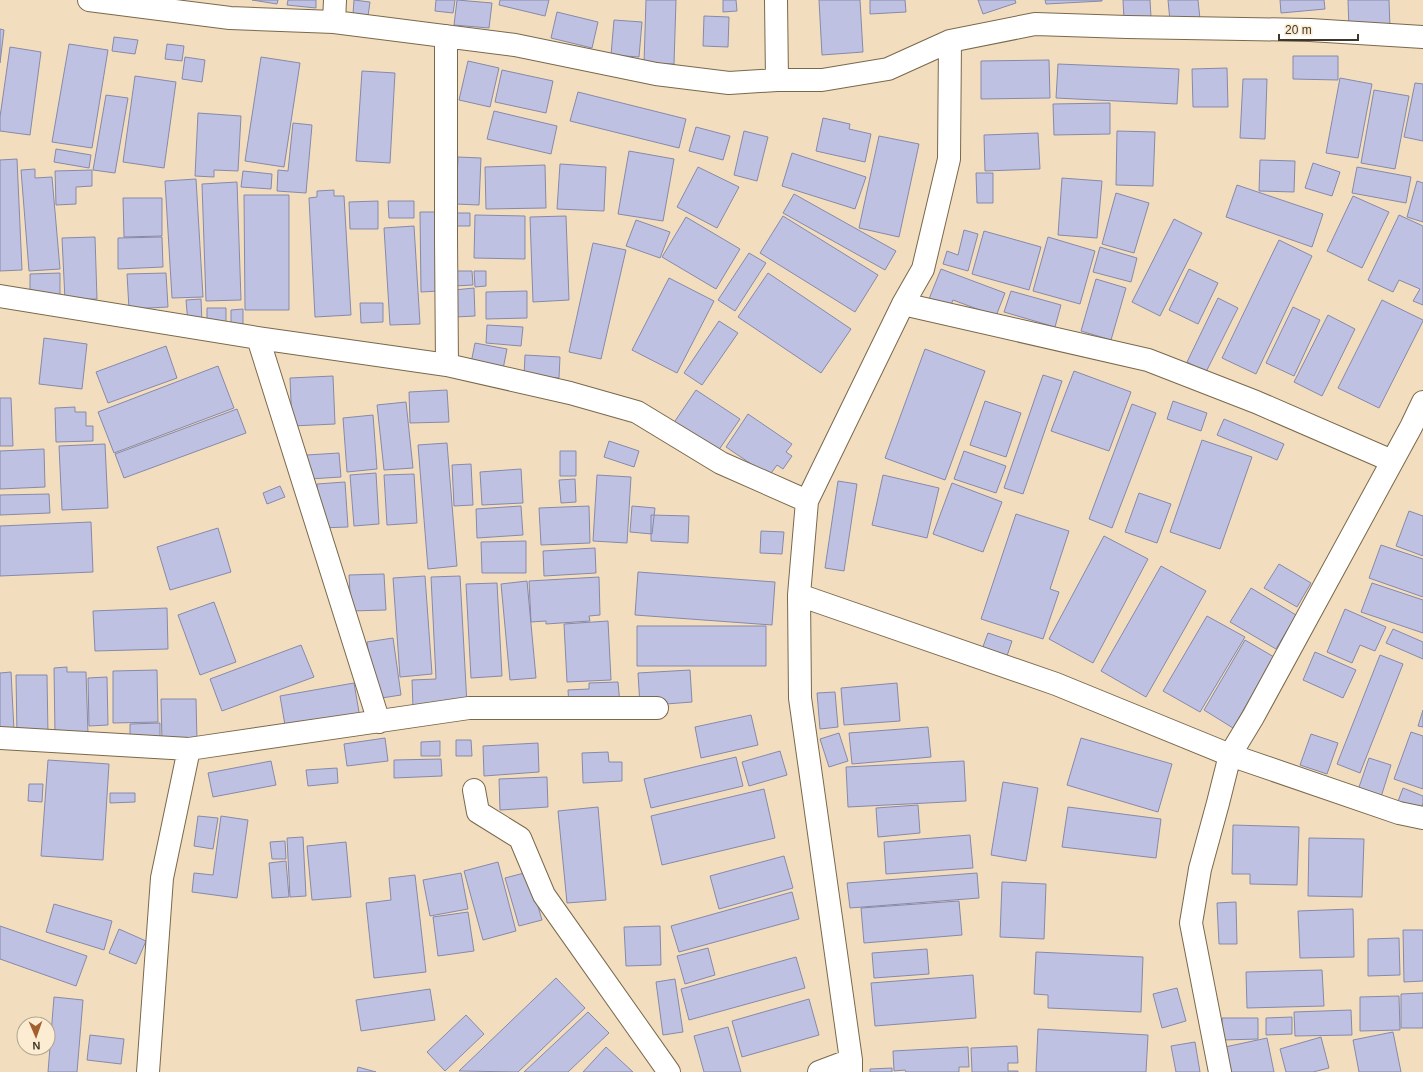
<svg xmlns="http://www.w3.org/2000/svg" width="1423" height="1072" font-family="Helvetica,sans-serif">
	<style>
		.building { fill: #bec1e2; stroke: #8789a9 }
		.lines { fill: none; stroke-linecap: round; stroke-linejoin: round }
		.minor-casing { stroke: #7a684c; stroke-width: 24 }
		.minor { stroke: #fff; stroke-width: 22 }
	</style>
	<rect width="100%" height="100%" fill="#f2debe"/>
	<path class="building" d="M 252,0 L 278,0 L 277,4 Z
		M 288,0 L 316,0 L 316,8 L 287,5 Z
		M 354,0 L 370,2 L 368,16 L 353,14 Z
		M 436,0 L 455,0 L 453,13 L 435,11 Z
		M 457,0 L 492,3 L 489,28 L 454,25 Z
		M 500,0 L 549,0 L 545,16 L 499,5 Z
		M 646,0 L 676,0 L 674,64 L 644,63 Z
		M 723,0 L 736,0 L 737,11 L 723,12 Z
		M 819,0 L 860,0 L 863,52 L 822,55 Z
		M 870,0 L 905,0 L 906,12 L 870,14 Z
		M 978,0 L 1015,0 L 1016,3 L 983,14 Z
		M 1045,0 L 1102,0 L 1102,1 L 1046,4 Z
		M 1123,0 L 1150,0 L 1151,17 L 1124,19 Z
		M 1168,0 L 1198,0 L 1200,19 L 1170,21 Z
		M 1280,0 L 1324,0 L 1325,9 L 1281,13 Z
		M 1348,0 L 1389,0 L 1390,28 L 1349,29 Z
		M 557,12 L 598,22 L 592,48 L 551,38 Z
		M 704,16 L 729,17 L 728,47 L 703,46 Z
		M 614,20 L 642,22 L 639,57 L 611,55 Z
		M 0,29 L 4,30 L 0,63 Z
		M 114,37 L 138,40 L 135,54 L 112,51 Z
		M 69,44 L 108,50 L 92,148 L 52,142 Z
		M 167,44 L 184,46 L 182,61 L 165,59 Z
		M 10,47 L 41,52 L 30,135 L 0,131 L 0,117 Z
		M 1293,56 L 1338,56 L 1338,80 L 1293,79 Z
		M 185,57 L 205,60 L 202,82 L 182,79 Z
		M 261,57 L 300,63 L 284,167 L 245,161 Z
		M 1049,60 L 1050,98 L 981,99 L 981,61 Z
		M 468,61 L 499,68 L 490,107 L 459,100 Z
		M 1058,64 L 1179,69 L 1177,104 L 1056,98 Z
		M 1227,68 L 1228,107 L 1193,107 L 1192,69 Z
		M 502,70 L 553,81 L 546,113 L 495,102 Z
		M 362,71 L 395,73 L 390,163 L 356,161 Z
		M 135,76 L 176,82 L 164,168 L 123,162 Z
		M 1340,78 L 1372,84 L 1358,158 L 1326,153 Z
		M 1243,79 L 1267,79 L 1265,139 L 1240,138 Z
		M 1415,83 L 1423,84 L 1423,141 L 1404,137 Z
		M 1374,90 L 1409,96 L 1395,169 L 1361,163 Z
		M 578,92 L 686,119 L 679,148 L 570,121 Z
		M 106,95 L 128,98 L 115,173 L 93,170 Z
		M 1110,103 L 1110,134 L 1054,135 L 1053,104 Z
		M 494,111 L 557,126 L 551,154 L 487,139 Z
		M 198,113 L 241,116 L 238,171 L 214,170 L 214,177 L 195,176 Z
		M 823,118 L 850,124 L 849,129 L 871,134 L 865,162 L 816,151 Z
		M 293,123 L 312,125 L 306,193 L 277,191 L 278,170 L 288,171 Z
		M 696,127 L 730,136 L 723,160 L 689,151 Z
		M 744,131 L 768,137 L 757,181 L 734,175 Z
		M 1117,131 L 1155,132 L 1153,186 L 1116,185 Z
		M 1038,133 L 1040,169 L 985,171 L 984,135 Z
		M 879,136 L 919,144 L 899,237 L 859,228 Z
		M 56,149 L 91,155 L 89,168 L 54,162 Z
		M 629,151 L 674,159 L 663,221 L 618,214 Z
		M 792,153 L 866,177 L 855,209 L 782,186 Z
		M 458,157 L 481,158 L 479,205 L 456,204 Z
		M 17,159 L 22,270 L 0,271 L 0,160 Z
		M 1260,160 L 1295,161 L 1294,192 L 1259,191 Z
		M 1313,163 L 1340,172 L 1332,196 L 1305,188 Z
		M 560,164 L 606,167 L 604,211 L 557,209 Z
		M 545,165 L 546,208 L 486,209 L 485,167 Z
		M 698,167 L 739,187 L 717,228 L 677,207 Z
		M 1357,167 L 1411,177 L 1406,203 L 1352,193 Z
		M 35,169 L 35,178 L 52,177 L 60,269 L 29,271 L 21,170 Z
		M 92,170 L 92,186 L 76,187 L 76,204 L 56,205 L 55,171 Z
		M 243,171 L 272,174 L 271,189 L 241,187 Z
		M 976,173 L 993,173 L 993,203 L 977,203 Z
		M 1062,178 L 1102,181 L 1097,238 L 1058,235 Z
		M 196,179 L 203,297 L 172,298 L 165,181 Z
		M 1417,181 L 1423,183 L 1423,222 L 1407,217 Z
		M 237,182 L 241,300 L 206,301 L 202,184 Z
		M 1237,185 L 1323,214 L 1312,247 L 1226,217 Z
		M 334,190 L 334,196 L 344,196 L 351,315 L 315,317 L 309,198 L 317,197 L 317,191 Z
		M 1116,193 L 1149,203 L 1134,253 L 1102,244 Z
		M 794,194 L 896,251 L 885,270 L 783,213 Z
		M 244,195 L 289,195 L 289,310 L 245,310 Z
		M 1353,196 L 1389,212 L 1362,268 L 1327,251 Z
		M 123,198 L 162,198 L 162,236 L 124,237 Z
		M 378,201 L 378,229 L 350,229 L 349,202 Z
		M 388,201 L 414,201 L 414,218 L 389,218 Z
		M 420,212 L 438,212 L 439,291 L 421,292 Z
		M 454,213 L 470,213 L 470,226 L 454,226 Z
		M 475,215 L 525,216 L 525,259 L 474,258 Z
		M 1399,215 L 1423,226 L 1423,305 L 1413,301 L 1420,289 L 1399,280 L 1393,292 L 1368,280 Z
		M 566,216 L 569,300 L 533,302 L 530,217 Z
		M 783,216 L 878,275 L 855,312 L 760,253 Z
		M 686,217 L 740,249 L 716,289 L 662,257 Z
		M 1174,219 L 1202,233 L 1160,316 L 1132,302 Z
		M 636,220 L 670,232 L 660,258 L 626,246 Z
		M 414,226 L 420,324 L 390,325 L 384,228 Z
		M 964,230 L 978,234 L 968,271 L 943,264 L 947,251 L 958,255 Z
		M 984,231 L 1041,247 L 1029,290 L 972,274 Z
		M 95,237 L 97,299 L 65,300 L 62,238 Z
		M 162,237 L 163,267 L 118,269 L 118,238 Z
		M 1048,237 L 1095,251 L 1080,304 L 1033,291 Z
		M 1279,240 L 1312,256 L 1256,374 L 1222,358 Z
		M 593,243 L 626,250 L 601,359 L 569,352 Z
		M 1100,247 L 1137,258 L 1131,282 L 1093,272 Z
		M 749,253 L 766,263 L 735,311 L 718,300 Z
		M 941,269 L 1005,293 L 996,316 L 953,300 L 948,312 L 927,304 Z
		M 1189,269 L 1218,283 L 1198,324 L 1169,310 Z
		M 453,271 L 472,271 L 473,285 L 454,286 Z
		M 474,271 L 486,271 L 486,286 L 475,287 Z
		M 60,273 L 60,299 L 30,299 L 30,274 Z
		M 166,273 L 168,307 L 129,309 L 127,274 Z
		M 768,273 L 851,329 L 821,373 L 738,317 Z
		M 669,278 L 714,301 L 677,373 L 632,350 Z
		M 1096,279 L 1126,288 L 1111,340 L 1081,331 Z
		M 474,288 L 475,316 L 455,317 L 454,290 Z
		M 527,291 L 527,318 L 486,319 L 486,292 Z
		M 1011,291 L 1061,305 L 1055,327 L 1004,312 Z
		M 1218,298 L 1238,308 L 1206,372 L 1187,362 Z
		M 201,299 L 202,323 L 188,324 L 186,300 Z
		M 1382,300 L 1423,320 L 1423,321 L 1379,408 L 1338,388 Z
		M 360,303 L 383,303 L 383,322 L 361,323 Z
		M 1293,307 L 1320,320 L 1294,376 L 1266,363 Z
		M 207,308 L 226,308 L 226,326 L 207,327 Z
		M 243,309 L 243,324 L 231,325 L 231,310 Z
		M 1328,315 L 1355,329 L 1322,396 L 1294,382 Z
		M 719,321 L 738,333 L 702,385 L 684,373 Z
		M 487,325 L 523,327 L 521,346 L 486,343 Z
		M 44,338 L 87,344 L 82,389 L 39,384 Z
		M 475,343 L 507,349 L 503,369 L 471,363 Z
		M 166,346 L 177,378 L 108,403 L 96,372 Z
		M 925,349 L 985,371 L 945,480 L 885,458 Z
		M 525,355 L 560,357 L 559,378 L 524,376 Z
		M 218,366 L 234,408 L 114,453 L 98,412 Z
		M 1074,371 L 1131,392 L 1109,451 L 1051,431 Z
		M 1043,375 L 1062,381 L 1023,494 L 1004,488 Z
		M 333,376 L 335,424 L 292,426 L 290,378 Z
		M 447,390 L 449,422 L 410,423 L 409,392 Z
		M 696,390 L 740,419 L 716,454 L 673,424 Z
		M 0,398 L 11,398 L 13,446 L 0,446 Z
		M 985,401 L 1021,413 L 1006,457 L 970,445 Z
		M 1173,401 L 1207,413 L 1201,431 L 1167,419 Z
		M 406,402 L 413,468 L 384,470 L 377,405 Z
		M 1132,404 L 1156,413 L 1112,528 L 1089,519 Z
		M 75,407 L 75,412 L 86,412 L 86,426 L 93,426 L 93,441 L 56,442 L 55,408 Z
		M 237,409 L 246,433 L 124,478 L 115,454 Z
		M 748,414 L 792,444 L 786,452 L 792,456 L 783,469 L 777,465 L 769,476 L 726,447 Z
		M 373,415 L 377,469 L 347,472 L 343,418 Z
		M 1224,419 L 1284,444 L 1277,460 L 1217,435 Z
		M 1202,440 L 1252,457 L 1220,549 L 1170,532 Z
		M 609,441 L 639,451 L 634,467 L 604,457 Z
		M 447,443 L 457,566 L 428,569 L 418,445 Z
		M 105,444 L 108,508 L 62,510 L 59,446 Z
		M 44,449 L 45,487 L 0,489 L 0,451 Z
		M 560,451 L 576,451 L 576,476 L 560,476 Z
		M 964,451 L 1006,466 L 996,493 L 954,479 Z
		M 339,453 L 341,477 L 309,479 L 307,455 Z
		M 471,464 L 473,505 L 454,506 L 452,465 Z
		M 521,469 L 523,503 L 482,505 L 480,472 Z
		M 376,473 L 379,524 L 354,526 L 350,475 Z
		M 414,474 L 417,523 L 387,525 L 384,475 Z
		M 597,475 L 631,477 L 627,543 L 593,541 Z
		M 883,475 L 939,488 L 927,538 L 872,525 Z
		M 575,479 L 576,502 L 561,503 L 559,480 Z
		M 838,481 L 857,484 L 844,571 L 825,568 Z
		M 345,482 L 348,527 L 319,528 L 317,484 Z
		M 952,483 L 1002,502 L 983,552 L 933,534 Z
		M 280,486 L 285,497 L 267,504 L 263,493 Z
		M 1139,493 L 1171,504 L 1157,543 L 1125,532 Z
		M 49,494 L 50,513 L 0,515 L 0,495 Z
		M 521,506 L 523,535 L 477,538 L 476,509 Z
		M 589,506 L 590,543 L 541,545 L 539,508 Z
		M 632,506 L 655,508 L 652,534 L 630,532 Z
		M 1409,511 L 1423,516 L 1423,556 L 1396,546 Z
		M 1016,514 L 1069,531 L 1050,589 L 1059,592 L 1043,639 L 981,619 Z
		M 651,515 L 689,516 L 688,543 L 651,541 Z
		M 91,522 L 93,572 L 0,576 L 0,526 Z
		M 218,528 L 231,572 L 170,590 L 157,547 Z
		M 761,531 L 784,532 L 782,554 L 760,553 Z
		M 1104,536 L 1148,559 L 1093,663 L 1049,639 Z
		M 526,541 L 526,573 L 482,573 L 481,542 Z
		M 1381,545 L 1423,559 L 1423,597 L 1369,578 Z
		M 595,548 L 596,573 L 544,576 L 543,551 Z
		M 1279,564 L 1311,583 L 1297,607 L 1264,588 Z
		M 1161,566 L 1206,591 L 1146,697 L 1101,671 Z
		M 638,572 L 775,582 L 772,625 L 635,615 Z
		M 384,574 L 386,610 L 351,611 L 349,575 Z
		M 425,576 L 432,674 L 400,677 L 393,578 Z
		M 460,576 L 467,705 L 413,708 L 412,680 L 436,679 L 431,577 Z
		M 599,577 L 600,615 L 589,616 L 590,621 L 546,624 L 546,621 L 531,622 L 529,581 Z
		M 527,581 L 536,678 L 510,680 L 501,584 Z
		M 497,583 L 502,676 L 471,678 L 466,584 Z
		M 1372,583 L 1423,600 L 1423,633 L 1361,612 Z
		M 1251,588 L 1296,615 L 1276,649 L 1230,622 Z
		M 214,602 L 236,662 L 200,675 L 178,615 Z
		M 167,608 L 168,649 L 95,651 L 93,611 Z
		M 1345,609 L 1386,627 L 1375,651 L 1360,645 L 1352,663 L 1327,652 Z
		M 1207,616 L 1245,637 L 1200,712 L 1163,691 Z
		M 608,621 L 611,680 L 567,682 L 564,624 Z
		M 637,626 L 766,626 L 766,666 L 637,666 Z
		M 1393,629 L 1423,642 L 1423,659 L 1386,643 Z
		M 988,633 L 1012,641 L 1006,659 L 981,652 Z
		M 393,638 L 401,695 L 375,699 L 367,642 Z
		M 1245,640 L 1274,657 L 1233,728 L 1204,710 Z
		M 301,645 L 314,677 L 222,711 L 210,679 Z
		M 1315,652 L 1356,670 L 1343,698 L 1303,680 Z
		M 1380,655 L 1403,664 L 1360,773 L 1337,764 Z
		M 67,667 L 67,672 L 86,672 L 88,734 L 55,735 L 54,668 Z
		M 157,670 L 158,722 L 113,723 L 113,671 Z
		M 690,670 L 692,702 L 640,706 L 638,673 Z
		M 11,672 L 14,730 L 0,730 L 0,673 Z
		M 16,675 L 47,675 L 48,735 L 17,736 Z
		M 107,677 L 108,725 L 89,726 L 88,678 Z
		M 618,682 L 620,704 L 569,706 L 568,690 L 589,689 L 589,683 Z
		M 354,683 L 360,718 L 286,731 L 280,696 Z
		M 897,683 L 900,721 L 844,725 L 841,688 Z
		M 835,692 L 838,727 L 820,729 L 817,693 Z
		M 161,699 L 196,699 L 197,741 L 162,742 Z
		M 1423,710 L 1423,727 L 1418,726 Z
		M 751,715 L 758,745 L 701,758 L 695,727 Z
		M 160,723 L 160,740 L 130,741 L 130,724 Z
		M 928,727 L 931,757 L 852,764 L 849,733 Z
		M 1411,732 L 1423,736 L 1423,789 L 1394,779 Z
		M 839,733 L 848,761 L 829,767 L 820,739 Z
		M 1311,734 L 1338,743 L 1327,774 L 1300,765 Z
		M 385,738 L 388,761 L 347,766 L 344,744 Z
		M 1081,738 L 1172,764 L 1158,812 L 1067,785 Z
		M 456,740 L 471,740 L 472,756 L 456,756 Z
		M 440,741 L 440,756 L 421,756 L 421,742 Z
		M 538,743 L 539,772 L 484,776 L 483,746 Z
		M 780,751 L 787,775 L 749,786 L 742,762 Z
		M 608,752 L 609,762 L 622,762 L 622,781 L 583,783 L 582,753 Z
		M 736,757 L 743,786 L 651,808 L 644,779 Z
		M 1369,758 L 1391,765 L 1381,797 L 1358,790 Z
		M 441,759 L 442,776 L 394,778 L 394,760 Z
		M 48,760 L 109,764 L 103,860 L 41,856 Z
		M 271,761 L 276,785 L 213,797 L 208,773 Z
		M 964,761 L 966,801 L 848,807 L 846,767 Z
		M 337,768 L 338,783 L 308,786 L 306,770 Z
		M 547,777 L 548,807 L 500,810 L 499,779 Z
		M 1003,782 L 1038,788 L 1026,861 L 991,855 Z
		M 29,784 L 43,784 L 42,802 L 28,801 Z
		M 1403,788 L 1423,796 L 1423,803 L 1420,812 L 1397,804 Z
		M 764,789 L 775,838 L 662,865 L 651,816 Z
		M 110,793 L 135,793 L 135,802 L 110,803 Z
		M 918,805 L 920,833 L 878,837 L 876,808 Z
		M 598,807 L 606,900 L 567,903 L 558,811 Z
		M 1068,807 L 1161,819 L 1156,858 L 1062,847 Z
		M 198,816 L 218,818 L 213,849 L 194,846 Z
		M 221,816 L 248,820 L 237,898 L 192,892 L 194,873 L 213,875 Z
		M 1233,825 L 1299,827 L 1297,885 L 1250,884 L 1250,874 L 1232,874 Z
		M 970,835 L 973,868 L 886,874 L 884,842 Z
		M 303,837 L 306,896 L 290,897 L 287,838 Z
		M 1309,838 L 1364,839 L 1362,897 L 1308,896 Z
		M 285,841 L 286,859 L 272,859 L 270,842 Z
		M 346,842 L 351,897 L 312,900 L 307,846 Z
		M 784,856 L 793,888 L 719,909 L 710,876 Z
		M 286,861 L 289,897 L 272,898 L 269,863 Z
		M 498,862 L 516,931 L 483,940 L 464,871 Z
		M 528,872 L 542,920 L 519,926 L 505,878 Z
		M 461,873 L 468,909 L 430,916 L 423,880 Z
		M 977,873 L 979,898 L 850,908 L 847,883 Z
		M 415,875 L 426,972 L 374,978 L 366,903 L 391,900 L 389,878 Z
		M 1002,882 L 1046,884 L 1044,939 L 1000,937 Z
		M 792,892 L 799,919 L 679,952 L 671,926 Z
		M 959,901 L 962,935 L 864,943 L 861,908 Z
		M 1236,902 L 1237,944 L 1219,944 L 1217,903 Z
		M 54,904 L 112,921 L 104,950 L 46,932 Z
		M 1353,909 L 1354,957 L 1300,958 L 1298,911 Z
		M 468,912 L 474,951 L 438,956 L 433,917 Z
		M 0,926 L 87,956 L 76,986 L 0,959 Z
		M 660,926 L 661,965 L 626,966 L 624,927 Z
		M 119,929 L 146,941 L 136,964 L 109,953 Z
		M 1403,930 L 1423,930 L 1423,981 L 1404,982 Z
		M 1399,938 L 1400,975 L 1368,976 L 1368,939 Z
		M 708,948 L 715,975 L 685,984 L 677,956 Z
		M 927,949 L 929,974 L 874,978 L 872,953 Z
		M 1036,952 L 1143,957 L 1141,1012 L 1048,1008 L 1048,995 L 1034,994 Z
		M 796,957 L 805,988 L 689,1020 L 681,989 Z
		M 1322,970 L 1324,1006 L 1247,1008 L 1246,972 Z
		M 973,975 L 976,1018 L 875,1026 L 871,983 Z
		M 556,978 L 585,1008 L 518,1072 L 459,1071 Z
		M 675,979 L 683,1032 L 663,1035 L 656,982 Z
		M 1177,988 L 1186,1021 L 1162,1028 L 1153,994 Z
		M 430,989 L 435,1020 L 361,1031 L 356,1000 Z
		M 1423,993 L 1423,1028 L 1401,1028 L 1401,994 Z
		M 1399,996 L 1400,1030 L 1360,1031 L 1360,997 Z
		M 54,997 L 83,1000 L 77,1072 L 48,1072 Z
		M 809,999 L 819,1035 L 742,1057 L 732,1021 Z
		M 1351,1010 L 1352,1035 L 1295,1036 L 1294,1012 Z
		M 588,1012 L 609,1033 L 568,1072 L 524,1072 Z
		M 466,1015 L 484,1034 L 445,1071 L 427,1052 Z
		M 1292,1017 L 1292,1034 L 1266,1035 L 1266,1018 Z
		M 1222,1018 L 1258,1018 L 1258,1039 L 1223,1040 Z
		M 728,1027 L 741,1072 L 704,1072 L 694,1036 Z
		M 1038,1029 L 1148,1035 L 1146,1072 L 1036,1072 Z
		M 1393,1032 L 1401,1072 L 1359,1072 L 1353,1040 Z
		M 90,1035 L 124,1039 L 121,1064 L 87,1060 Z
		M 1321,1037 L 1329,1068 L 1313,1072 L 1286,1072 L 1280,1049 Z
		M 1267,1038 L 1274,1072 L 1230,1072 L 1225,1047 Z
		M 1195,1042 L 1200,1072 L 1176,1072 L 1171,1046 Z
		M 1017,1046 L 1018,1063 L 1008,1063 L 1008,1071 L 1018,1071 L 1018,1072 L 972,1072 L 971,1048 Z
		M 606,1047 L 633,1072 L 583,1072 Z
		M 968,1047 L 969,1067 L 959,1067 L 959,1072 L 906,1072 L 905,1070 L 894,1071 L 893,1051 Z
		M 358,1067 L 376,1072 L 357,1072 Z
		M 892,1068 L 892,1072 L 870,1072 L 870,1069 Z"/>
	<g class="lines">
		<g class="minor-casing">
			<path id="minor" d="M 89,0 L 230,18 L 334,22 L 515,45 L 656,74 L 729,83 L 777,80 L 822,80 L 888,69 L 950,41 L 1035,24 L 1127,27 L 1310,30 L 1423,37
				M 776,0 L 777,80
				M 334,22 L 335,0
				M 446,36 L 446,240 L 447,365
				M 0,296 L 258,338 L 447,365 L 570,393 L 637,412 L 721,463 L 807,501
				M 903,304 L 1148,360 L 1256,402 L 1392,461
				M 258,338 L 379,722
				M 799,595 L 1056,684 L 1230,755 L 1399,813 L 1423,818
				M 0,738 L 189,749 L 469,708 L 657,708
				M 474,790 L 478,812 L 520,838 L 544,895 L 669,1072
				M 148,1072 L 162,878 L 189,749
				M 819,1072 L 851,1060
				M 851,1072 L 851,1060 L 800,698 L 799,595 L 807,501 L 903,304 L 923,269 L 949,159 L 950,41
				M 1220,1072 L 1191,923 L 1200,869 L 1218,803 L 1230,755 L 1253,717 L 1411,427 L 1423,402"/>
		</g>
		<use href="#minor" class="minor"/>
	</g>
	<g transform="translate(36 1036) rotate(178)"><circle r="19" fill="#fcecd2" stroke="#b0a48f"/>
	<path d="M0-3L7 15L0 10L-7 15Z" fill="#a3602e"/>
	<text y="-6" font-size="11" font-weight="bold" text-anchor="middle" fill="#3f372b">N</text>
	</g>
	<path d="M1279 34v6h79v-6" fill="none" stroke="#3f372b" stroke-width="2"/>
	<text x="1285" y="34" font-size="12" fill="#3f372b" stroke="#fcecd2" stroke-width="3" paint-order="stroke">20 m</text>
</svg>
